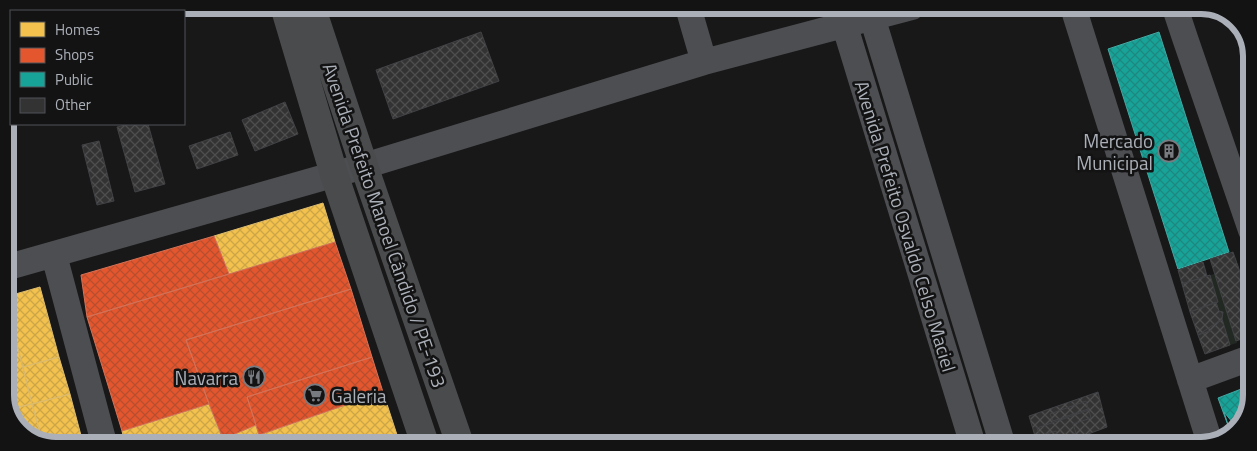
<svg xmlns="http://www.w3.org/2000/svg" width="1257" height="451" font-family="'Titillium Web',sans-serif">
	<style>
		.grass { fill: #222923 }
		.homes { fill: url(#homes-cross-hatch); stroke: #ddbc6e }
		.shops { fill: url(#shops-cross-hatch); stroke: #d37257 }
		.public { fill: url(#public-cross-hatch); stroke: #43a7a2 }
		.building { fill: url(#building-cross-hatch); stroke: #414245 }
		.lines { fill: none; stroke-linecap: round; stroke-linejoin: round }
		.minor { stroke: #4d4e51; stroke-width: 26 }
		.major { stroke: #4a4b4d; stroke-width: 28 }
		.labels { text-anchor: middle; dominant-baseline: central; stroke-width: 5; stroke-linejoin: round; paint-order: stroke }
		.poi-label { font-size: 19px; fill: #abb0b8; stroke: #131314; text-anchor: end }
		.street-label { font-size: 19px; fill: #abb0b8; stroke: #131314 }
		.rim { fill: none; stroke: #abb0b8; stroke-width: 6 }
	</style>
	<defs>
		<pattern id="homes-cross-hatch" width="8" height="8" patternUnits="userSpaceOnUse" patternTransform="scale(1.25)"><rect width="8" height="8" fill="#f2c14e"/><path d="M0 0l8 8M0 8l8-8" fill="none" stroke="#cca549"/></pattern>
		<pattern id="shops-cross-hatch" width="8" height="8" patternUnits="userSpaceOnUse" patternTransform="scale(1.25)"><rect width="8" height="8" fill="#e4572e"/><path d="M0 0l8 8M0 8l8-8" fill="none" stroke="#b84e30"/></pattern>
		<pattern id="public-cross-hatch" width="8" height="8" patternUnits="userSpaceOnUse" patternTransform="scale(1.25)"><rect width="8" height="8" fill="#17a398"/><path d="M0 0l8 8M0 8l8-8" fill="none" stroke="#1e8880"/></pattern>
		<pattern id="building-cross-hatch" width="8" height="8" patternUnits="userSpaceOnUse" patternTransform="scale(1.25)"><rect width="8" height="8" fill="#333334"/><path d="M0 0l8 8M0 8l8-8" fill="none" stroke="#4e4e4f"/></pattern>
	</defs>
	<rect width="100%" height="100%" fill="#181819"/>
	<path class="grass" d="M 1215,274 L 1237,343 L 1230,345 L 1221,317 L 1223,315 L 1223,312 L 1219,311 L 1216,302 L 1218,301 L 1210,275 Z"/>
	<path class="homes" d="M 323,203 L 335,242 L 229,274 L 214,236 Z
		M 40,287 L 59,357 L 23,367 L 5,297 Z
		M 5,298 L 32,404 L 9,409 L 5,399 Z
		M 59,357 L 70,394 L 32,404 L 23,367 Z
		M 383,392 L 400,444 L 224,444 L 223,439 L 256,425 L 259,435 Z
		M 70,394 L 83,443 L 43,443 L 32,404 Z
		M 32,404 L 43,443 L 39,443 L 15,426 L 9,409 Z
		M 209,404 L 223,441 L 215,444 L 125,443 L 122,431 Z"/>
	<path class="shops" d="M 214,236 L 229,274 L 87,317 L 81,275 Z
		M 335,242 L 351,289 L 186,340 L 209,404 L 122,431 L 87,317 Z
		M 351,289 L 372,357 L 247,397 L 256,425 L 223,439 L 209,404 L 186,340 Z
		M 372,357 L 383,392 L 259,435 L 247,397 Z"/>
	<path class="public" d="M 1159,32 L 1229,252 L 1178,269 L 1108,49 Z
		M 1249,386 L 1249,412 L 1231,435 L 1228,429 L 1230,425 L 1233,423 L 1224,412 L 1229,428 L 1218,398 Z"/>
	<path class="building" d="M 481,32 L 499,81 L 393,119 L 376,70 Z
		M 285,102 L 298,134 L 255,151 L 242,120 Z
		M 130,124 L 148,124 L 165,184 L 135,192 L 117,127 Z
		M 230,132 L 238,155 L 197,169 L 189,146 Z
		M 99,141 L 114,201 L 97,205 L 82,145 Z
		M 1233,252 L 1250,300 L 1250,336 L 1236,341 L 1210,259 Z
		M 1203,262 L 1207,276 L 1182,284 L 1178,270 Z
		M 1210,275 L 1218,302 L 1190,312 L 1182,284 Z
		M 1216,302 L 1219,311 L 1223,312 L 1222,319 L 1210,331 L 1198,335 L 1190,312 Z
		M 1222,319 L 1230,345 L 1205,354 L 1198,335 Z
		M 1098,392 L 1107,427 L 1056,446 L 1038,446 L 1029,416 Z
		M 1086,401 L 1088,409 L 1053,421 L 1050,414 Z
		M 1089,410 L 1091,418 L 1073,424 L 1076,433 L 1059,439 L 1056,431 L 1040,436 L 1037,428 Z"/>
	<g class="lines">
		<path class="minor" d="M 688,7 L 704,62
			M 839,7 L 973,445
			M 869,7 L 1003,446
			M 1073,7 L 1210,443
			M 1175,8 L 1185,38 L 1251,230
			M 54,255 L 104,443
			M 5,268 L 364,166 L 704,62 L 912,7
			M 1190,380 L 1250,358"/>
		<path class="major" d="M 284,6 L 334,174 L 425,444
			M 311,6 L 364,166 L 460,444"/>
	</g>
	<defs>
		<g id="building-ring" transform="scale(1.125)"><circle r="9.5" fill="#131314" stroke="#787b80" stroke-width="1.5"/><path d="M-4-6H4V6H1V3H-1V6H-4ZM-2.5-4.3h1.7v1.8h-1.7ZM.8-4.3h1.7v1.8H.8ZM-2.5-1h1.7V.8h-1.7ZM.8-1h1.7V.8H.8Z" fill="#787b80"/></g>
		<g id="restaurant-ring" transform="scale(1.125)"><circle r="9.5" fill="#131314" stroke="#787b80" stroke-width="1.5"/><path d="M-5-6h1v4h1v-4h1v4h1v-4h1v5L-1.5 .5V6h-2V.5L-5-1ZM5-6V6H3V1.5H1.5Q1.5-4 5-6Z" fill="#787b80"/></g>
		<g id="supermarket-ring" transform="scale(1.125)"><circle r="9.5" fill="#131314" stroke="#787b80" stroke-width="1.5"/><path d="M-6-5.5h2.5l.6 2H6L4.5 2H-2.5L-4.4-4H-6ZM-1.5 3.2a1.3 1.3 0 1 0 .1 0ZM3 3.2a1.3 1.3 0 1 0 .1 0Z" fill="#787b80"/></g>
	</defs>
	<g fill-rule="evenodd">
		<use href="#building-ring" x="1169" y="151"/>
		<use href="#restaurant-ring" x="254" y="377"/>
		<use href="#supermarket-ring" x="315" y="395"/>
	</g>
	<g class="labels">
		<g class="poi-label">
			<text x="1153" y="140">Mercado<tspan x="1153" dy="22">Municipal</tspan></text>
			<text x="238" y="377">Navarra</text>
			<text x="331" y="395" text-anchor="start">Galeria</text>
		</g>
		<g class="street-label">
			<text transform="translate(385 225) rotate(71)">Avenida Prefeito Manoel Cândido / PE-193</text>
			<text transform="translate(906 226) rotate(73)">Avenida Prefeito Osvaldo Celso Maciel</text>
		</g>
	</g>
	<path d="M0 0H1257V451H0ZM56 14H1201A42 42 0 0 1 1243 56V395A42 42 0 0 1 1201 437H56A42 42 0 0 1 14 395V56A42 42 0 0 1 56 14Z" fill="#131314" fill-rule="evenodd"/>
	<path class="rim" d="M56 14H1201A42 42 0 0 1 1243 56V395A42 42 0 0 1 1201 437H56A42 42 0 0 1 14 395V56A42 42 0 0 1 56 14Z"/>
	<rect x="10" y="10" width="175" height="115" fill="#131314" stroke="#505256"/>
	<rect x="20" y="22" width="25" height="15" fill="#f2c14e" stroke="#505256"/>
	<text x="55" y="35" font-size="15" fill="#abb0b8">Homes</text>
	<rect x="20" y="48" width="25" height="15" fill="#e4572e" stroke="#505256"/>
	<text x="55" y="60" font-size="15" fill="#abb0b8">Shops</text>
	<rect x="20" y="72" width="25" height="15" fill="#17a398" stroke="#505256"/>
	<text x="55" y="85" font-size="15" fill="#abb0b8">Public</text>
	<rect x="20" y="98" width="25" height="15" fill="#333334" stroke="#505256"/>
	<text x="55" y="110" font-size="15" fill="#abb0b8">Other</text>
</svg>
